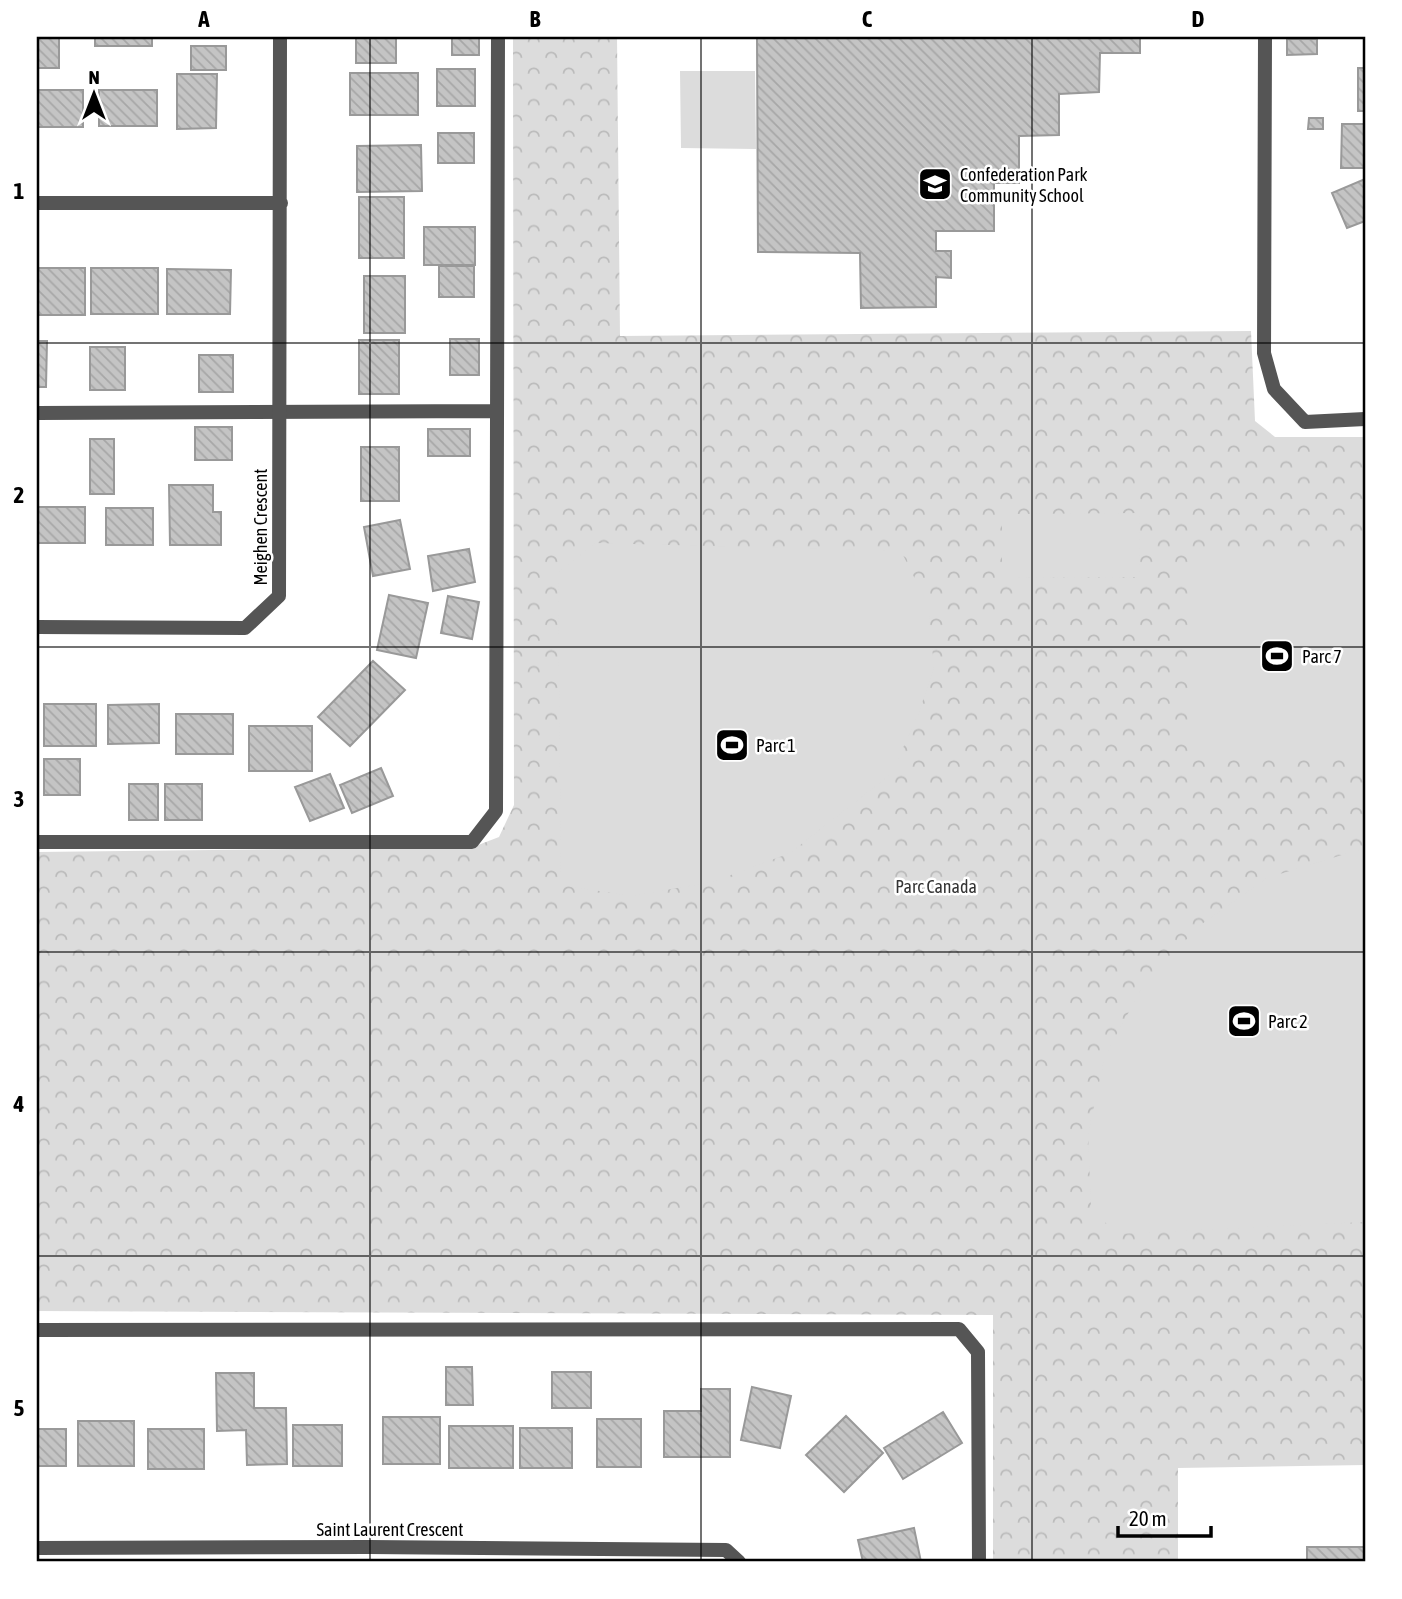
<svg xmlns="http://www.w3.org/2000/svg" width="1402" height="1599" font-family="'Asap Condensed',sans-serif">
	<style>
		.forest { fill: url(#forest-crowns) }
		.garden { fill: #dcdcdc }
		.building { fill: url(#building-back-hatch); stroke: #999; stroke-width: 2 }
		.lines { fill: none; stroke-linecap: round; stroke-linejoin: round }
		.service { stroke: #555; stroke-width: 14 }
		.minor { stroke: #555; stroke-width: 14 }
		.grid { fill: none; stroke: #000; stroke-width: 2; stroke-opacity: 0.55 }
		.labels { text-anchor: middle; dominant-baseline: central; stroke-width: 5; stroke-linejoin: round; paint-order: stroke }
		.poi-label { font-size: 18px; fill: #000; stroke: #fff; text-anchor: start }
		.street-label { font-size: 18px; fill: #000; stroke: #fff }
		.park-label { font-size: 18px; fill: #333; stroke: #fff }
		.neatline { fill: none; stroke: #000; stroke-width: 2.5 }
		.grid-label { font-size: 23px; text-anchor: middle; font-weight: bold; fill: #000 }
	</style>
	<defs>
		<pattern id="forest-crowns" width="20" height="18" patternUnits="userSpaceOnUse" patternTransform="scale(1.75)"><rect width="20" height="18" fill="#dcdcdc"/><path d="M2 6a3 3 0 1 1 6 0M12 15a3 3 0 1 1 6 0" fill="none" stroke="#bbb"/></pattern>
		<pattern id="building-back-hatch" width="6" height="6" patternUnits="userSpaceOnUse" patternTransform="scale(1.75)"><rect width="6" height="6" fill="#c4c4c4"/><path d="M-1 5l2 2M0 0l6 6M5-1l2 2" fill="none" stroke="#a7a7a7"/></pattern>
	</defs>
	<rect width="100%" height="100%" fill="#fff"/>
	<path class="forest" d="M 513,37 L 617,37 L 620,336 L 1251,331 L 1255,421 L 1275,437 L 1365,437 L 1365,1465 L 1178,1468 L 1178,1562 L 993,1562 L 993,1315 L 37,1311 L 37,852 L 473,847 L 499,837 L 514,805 Z"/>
	<path class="garden" d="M 680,71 L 755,71 L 756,149 L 681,148 Z
		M 1139,513 L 1140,577 L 1002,578 L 1002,514 Z
		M 596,543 L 901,551 L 928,605 L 934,667 L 918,715 L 891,774 L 790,853 L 712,882 L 631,896 L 561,885 L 558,572 Z
		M 1188,551 L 1365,551 L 1365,760 L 1188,760 Z
		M 1365,848 L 1365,1222 L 1116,1234 L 1091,1207 L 1088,1134 L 1105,1056 L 1143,986 L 1199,926 L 1267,878 Z"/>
	<path class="building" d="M 37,37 L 59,37 L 59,68 L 37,68 Z
		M 95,37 L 152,37 L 152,46 L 95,46 Z
		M 356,37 L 396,37 L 396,63 L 356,63 Z
		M 452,37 L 479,37 L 479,55 L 452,55 Z
		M 757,37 L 1140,37 L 1140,53 L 1100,53 L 1099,92 L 1059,94 L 1059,135 L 1019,136 L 1019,183 L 994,183 L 994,231 L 936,231 L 936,251 L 951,251 L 951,278 L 936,277 L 936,307 L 861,308 L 860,253 L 758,252 Z
		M 1287,39 L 1317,39 L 1317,54 L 1287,55 Z
		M 191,46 L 226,46 L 226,70 L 191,70 Z
		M 1358,68 L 1365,68 L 1365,111 L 1358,111 Z
		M 437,69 L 475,69 L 475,106 L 437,106 Z
		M 350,73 L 418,73 L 418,115 L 350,115 Z
		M 177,74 L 217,74 L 216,128 L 177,129 Z
		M 37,90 L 83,90 L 83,127 L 37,127 Z
		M 99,90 L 157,90 L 157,126 L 99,126 Z
		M 1309,118 L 1323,118 L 1323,129 L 1308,129 Z
		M 1342,124 L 1365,124 L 1365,168 L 1341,168 Z
		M 438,133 L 474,133 L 474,163 L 438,163 Z
		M 421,145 L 422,191 L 357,192 L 357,146 Z
		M 1365,179 L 1365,221 L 1347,228 L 1332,193 Z
		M 359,197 L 404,197 L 404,258 L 359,258 Z
		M 424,227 L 475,227 L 475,265 L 424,265 Z
		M 439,266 L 474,266 L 474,297 L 439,297 Z
		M 37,268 L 85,268 L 85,315 L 37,315 Z
		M 91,268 L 158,268 L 158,314 L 91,314 Z
		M 167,269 L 231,270 L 230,314 L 167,314 Z
		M 364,276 L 405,276 L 405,333 L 364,333 Z
		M 450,339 L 479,339 L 479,375 L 450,375 Z
		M 359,340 L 399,340 L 399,394 L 359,394 Z
		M 37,341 L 47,341 L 46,387 L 37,387 Z
		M 90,347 L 125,347 L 125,390 L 90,390 Z
		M 199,355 L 233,355 L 233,392 L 199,392 Z
		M 195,427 L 232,427 L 232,460 L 195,460 Z
		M 428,429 L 470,429 L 470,456 L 428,456 Z
		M 90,439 L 114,439 L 114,494 L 90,494 Z
		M 361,447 L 399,447 L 399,501 L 361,501 Z
		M 169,485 L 213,485 L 213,512 L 221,512 L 221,545 L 170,545 Z
		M 37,507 L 85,507 L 85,543 L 37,543 Z
		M 106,508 L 153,508 L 153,545 L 106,545 Z
		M 400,520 L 410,569 L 373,576 L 364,527 Z
		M 469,549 L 475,582 L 433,591 L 428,556 Z
		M 389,595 L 428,603 L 416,658 L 377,650 Z
		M 448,596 L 479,602 L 472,639 L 441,633 Z
		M 373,661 L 405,690 L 350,746 L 318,717 Z
		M 44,704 L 96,704 L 96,746 L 44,746 Z
		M 159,704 L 159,743 L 108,744 L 108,705 Z
		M 176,714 L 233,714 L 233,754 L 176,754 Z
		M 249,726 L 312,726 L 312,771 L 249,771 Z
		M 44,759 L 80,759 L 80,795 L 44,795 Z
		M 381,768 L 393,796 L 352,813 L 340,785 Z
		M 330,774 L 344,808 L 310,821 L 295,787 Z
		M 129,784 L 158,784 L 158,820 L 129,820 Z
		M 165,784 L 202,784 L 202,820 L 165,820 Z
		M 446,1367 L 472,1367 L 473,1405 L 446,1405 Z
		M 552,1372 L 591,1372 L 591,1408 L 552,1408 Z
		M 216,1373 L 254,1373 L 254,1408 L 286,1408 L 287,1464 L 247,1465 L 246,1430 L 217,1431 Z
		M 752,1387 L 791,1396 L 780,1448 L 741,1440 Z
		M 701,1389 L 730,1389 L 730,1457 L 664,1457 L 664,1411 L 701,1411 Z
		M 943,1412 L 962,1443 L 903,1479 L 884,1448 Z
		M 846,1416 L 883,1453 L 844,1492 L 806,1455 Z
		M 383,1417 L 440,1417 L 440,1464 L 383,1464 Z
		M 597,1419 L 641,1419 L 641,1467 L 597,1467 Z
		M 78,1421 L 134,1421 L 134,1466 L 78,1466 Z
		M 293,1425 L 342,1425 L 342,1466 L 293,1466 Z
		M 449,1426 L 513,1426 L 513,1468 L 449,1468 Z
		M 520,1428 L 572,1428 L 572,1468 L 520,1468 Z
		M 37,1429 L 66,1429 L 66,1466 L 37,1466 Z
		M 148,1429 L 204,1429 L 204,1469 L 148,1469 Z
		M 914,1528 L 921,1562 L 863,1562 L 858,1540 Z
		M 1307,1547 L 1365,1547 L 1365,1562 L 1307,1562 Z"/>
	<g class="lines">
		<path class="service" d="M 1265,37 L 1264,353 L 1274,389 L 1305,422 L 1365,419
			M 37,413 L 497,411
			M 37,842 L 472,842 L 496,811 L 498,37
			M 37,1330 L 959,1329 L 978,1352 L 979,1562"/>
		<path class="minor" d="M 37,203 L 281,203
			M 37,627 L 245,628 L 279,596 L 280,37
			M 37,1548 L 369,1547 L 726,1550 L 739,1562"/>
	</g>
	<path class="grid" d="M 370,37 L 370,1562M 701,37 L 701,1562M 1032,37 L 1032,1562M 37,343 L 1365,343M 37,647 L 1365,647M 37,952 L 1365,952M 37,1256 L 1365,1256"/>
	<defs>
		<g id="school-square" transform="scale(1.75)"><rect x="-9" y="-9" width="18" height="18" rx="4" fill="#000" stroke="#fff"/><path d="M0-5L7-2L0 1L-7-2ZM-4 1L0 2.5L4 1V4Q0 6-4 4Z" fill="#fff"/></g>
		<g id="stadium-square" transform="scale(1.75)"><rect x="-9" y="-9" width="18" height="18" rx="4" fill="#000" stroke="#fff"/><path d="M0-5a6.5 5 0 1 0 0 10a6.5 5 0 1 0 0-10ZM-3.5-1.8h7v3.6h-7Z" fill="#fff"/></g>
	</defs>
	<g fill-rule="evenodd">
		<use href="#school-square" x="935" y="184"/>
		<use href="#stadium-square" x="1277" y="656"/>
		<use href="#stadium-square" x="732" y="745"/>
		<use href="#stadium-square" x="1244" y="1021"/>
	</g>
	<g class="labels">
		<g class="poi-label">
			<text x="960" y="174">Confederation Park<tspan x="960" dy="21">Community School</tspan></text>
			<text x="1302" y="656">Parc 7</text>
			<text x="756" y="745">Parc 1</text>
			<text x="1268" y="1021">Parc 2</text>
		</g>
		<g class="street-label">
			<text transform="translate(260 527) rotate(-90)">Meighen Crescent</text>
			<text x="390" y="1529">Saint Laurent Crescent</text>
		</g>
		<g class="park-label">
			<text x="936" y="886">Parc Canada</text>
		</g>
	</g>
	<rect width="1402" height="1599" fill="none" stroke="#ffffff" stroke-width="77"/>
	<g transform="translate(94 94)" stroke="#ffffff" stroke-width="5" paint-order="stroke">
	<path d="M0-5L12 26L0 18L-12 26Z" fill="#000000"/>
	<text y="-10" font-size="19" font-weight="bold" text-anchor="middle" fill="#000000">N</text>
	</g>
	<path d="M1118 1526v10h93v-10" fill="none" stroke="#000000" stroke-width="3.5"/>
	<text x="1129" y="1526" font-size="21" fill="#000000" stroke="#ffffff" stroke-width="5" paint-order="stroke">20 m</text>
	<rect x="38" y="38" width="1326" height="1522" class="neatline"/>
	<g class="grid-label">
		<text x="204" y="27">A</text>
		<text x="535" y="27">B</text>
		<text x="867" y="27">C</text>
		<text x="1198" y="27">D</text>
		<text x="19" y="199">1</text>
		<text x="19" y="503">2</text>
		<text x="19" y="807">3</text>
		<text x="19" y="1112">4</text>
		<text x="19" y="1416">5</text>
	</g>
</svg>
